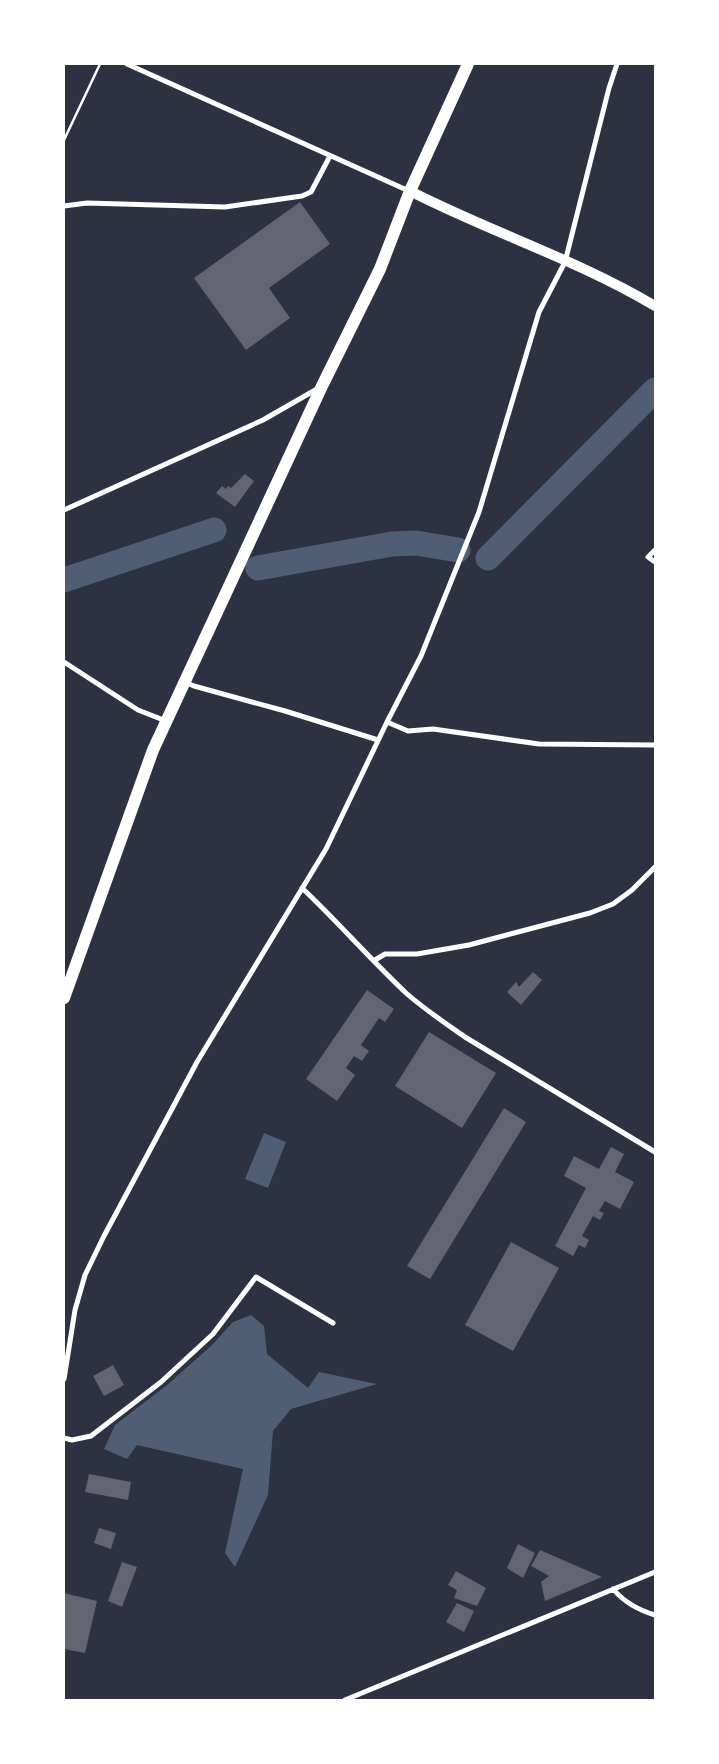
<svg xmlns="http://www.w3.org/2000/svg" width="719" height="1764" font-family="'Exo 2',sans-serif">
	<style>
		.water { fill: #4f5d75 }
		.lines { fill: none; stroke-linecap: round; stroke-linejoin: round }
		.river { stroke: #4f5d75; stroke-width: 25 }
		.building { fill: #626471 }
		.path { stroke: #fff; stroke-width: 2.5 }
		.minor { stroke: #fff; stroke-width: 5 }
		.secondary { stroke: #fff; stroke-width: 10 }
		.primary { stroke: #fff; stroke-width: 12 }
	</style>
	<rect width="100%" height="100%" fill="#2d3142"/>
	<path class="water" d="M 264,1133 L 286,1142 L 268,1188 L 245,1179 Z
		M 251,1315 L 264,1326 L 267,1354 L 308,1388 L 319,1372 L 377,1384 L 291,1409 L 273,1431 L 268,1495 L 235,1567 L 225,1553 L 243,1469 L 137,1445 L 127,1459 L 104,1449 L 115,1425 L 167,1385 L 212,1345 L 233,1322 Z"/>
	<g class="lines">
		<path class="river" d="M 488,558 L 655,390
			M 258,568 L 392,544 L 416,543 L 458,550
			M 64,580 L 214,530"/>
	</g>
	<path class="building" d="M 300,202 L 330,244 L 269,288 L 290,318 L 246,350 L 194,278 Z
		M 245,474 L 254,481 L 235,507 L 216,493 L 222,486 L 226,489 L 228,486 L 231,488 Z
		M 533,972 L 542,980 L 521,1005 L 507,992 L 516,982 L 519,987 Z
		M 367,990 L 394,1009 L 385,1022 L 379,1018 L 361,1045 L 369,1051 L 362,1061 L 354,1056 L 346,1068 L 355,1075 L 337,1101 L 306,1079 Z
		M 429,1032 L 496,1073 L 462,1128 L 395,1086 Z
		M 504,1108 L 526,1122 L 430,1279 L 407,1266 Z
		M 611,1147 L 624,1154 L 615,1172 L 634,1182 L 620,1209 L 605,1201 L 599,1211 L 604,1213 L 600,1220 L 593,1216 L 582,1236 L 589,1240 L 585,1248 L 579,1245 L 573,1256 L 555,1246 L 586,1188 L 564,1176 L 574,1156 L 599,1169 Z
		M 511,1242 L 559,1268 L 513,1351 L 465,1325 Z
		M 113,1365 L 124,1385 L 104,1396 L 93,1376 Z
		M 89,1474 L 131,1482 L 128,1500 L 85,1492 Z
		M 99,1528 L 116,1533 L 111,1549 L 94,1543 Z
		M 518,1544 L 535,1553 L 523,1578 L 507,1568 Z
		M 540,1550 L 602,1577 L 545,1601 L 541,1582 L 549,1576 L 531,1566 Z
		M 122,1562 L 137,1567 L 122,1607 L 108,1601 Z
		M 456,1571 L 486,1588 L 477,1606 L 454,1598 L 457,1590 L 448,1585 Z
		M 64,1593 L 97,1601 L 85,1653 L 64,1649 Z
		M 457,1603 L 474,1611 L 464,1632 L 446,1622 Z"/>
	<g class="lines">
		<path class="path" d="M 64,140 L 100,64"/>
		<path class="minor" d="M 127,64 L 409,191
			M 64,206 L 87,203 L 225,207 L 302,196 L 311,192 L 330,156
			M 64,510 L 263,420 L 317,389
			M 655,550 L 648,557 L 655,562
			M 64,662 L 138,710 L 166,721
			M 185,682 L 194,686 L 285,711 L 378,740
			M 387,722 L 408,731 L 433,729 L 539,744 L 655,745
			M 302,888 C 338,922 370,959 406,993 C 424,1009 445,1023 465,1037 L 655,1152
			M 375,960 L 385,954 L 417,954 L 469,945 L 590,913 L 613,904 L 632,890 L 655,867
			M 64,1379 L 75,1310 L 85,1275 L 104,1236 L 197,1062 L 326,849 L 387,722 L 421,656 L 479,512 L 539,312 L 565,262 L 609,88 L 617,64
			M 64,1438 L 72,1440 L 91,1436 L 161,1382 L 213,1334 L 256,1277 L 333,1323
			M 613,1589 C 624,1602 638,1610 655,1615
			M 345,1700 L 655,1572"/>
		<path class="secondary" d="M 410,191 C 490,232 578,260 655,306"/>
		<path class="primary" d="M 64,998 L 153,750 L 322,386 L 380,269 L 410,191 L 468,64"/>
	</g>
	<rect width="719" height="1764" fill="none" stroke="#ffffff" stroke-width="130"/>
</svg>
